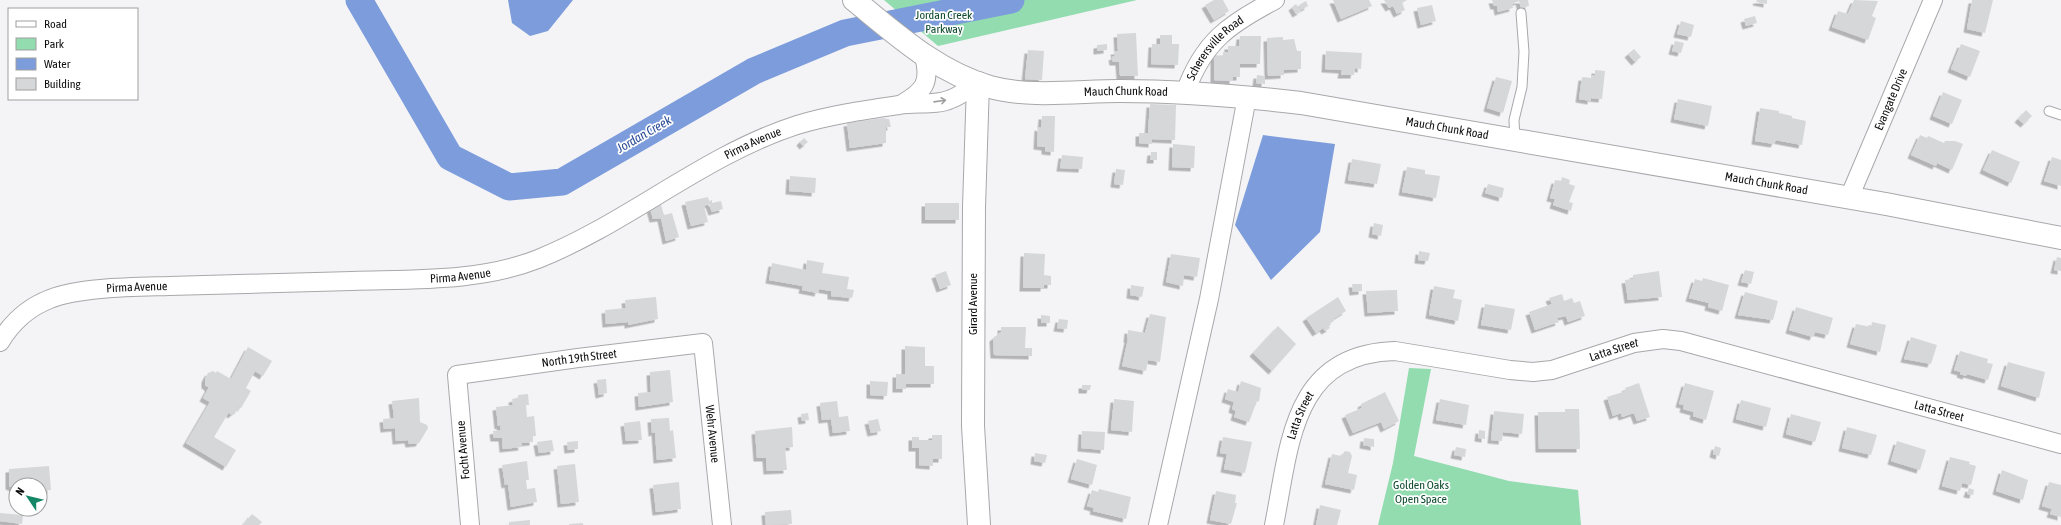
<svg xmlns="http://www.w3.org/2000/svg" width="2061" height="525" font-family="'Asap Condensed',sans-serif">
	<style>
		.green { fill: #92dcaf }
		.water { fill: #7c9cdb }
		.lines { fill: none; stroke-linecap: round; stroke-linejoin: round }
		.river { stroke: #7c9cdb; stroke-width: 27 }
		.building { fill: #d6d7d9; filter: url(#shadow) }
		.lane-casing { stroke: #a8a8ab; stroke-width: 11 }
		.street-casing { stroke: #a8a8ab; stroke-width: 20 }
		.secondary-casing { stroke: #a8a8ab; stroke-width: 24 }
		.lane { stroke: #fff; stroke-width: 9 }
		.street { stroke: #fff; stroke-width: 18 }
		.secondary { stroke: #fff; stroke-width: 22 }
		.oneway { stroke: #9f9f9f }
		.labels { text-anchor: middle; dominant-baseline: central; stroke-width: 3.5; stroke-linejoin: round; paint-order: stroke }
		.park-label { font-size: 12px; fill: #0e4a2d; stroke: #fff }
		.street-label { font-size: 12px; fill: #0e0e0f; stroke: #fff }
		.water-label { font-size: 13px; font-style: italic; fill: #2b4d98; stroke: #fff }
	</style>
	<defs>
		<filter id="shadow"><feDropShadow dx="-3.5" dy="3.5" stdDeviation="0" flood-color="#0004"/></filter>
	</defs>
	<rect width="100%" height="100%" fill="#f4f4f7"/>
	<path class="green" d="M 884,0 L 1137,0 L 938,46 Z
		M 1409,368 L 1431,369 L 1414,456 L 1509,481 L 1578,490 L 1581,525 L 1378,525 L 1393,463 Z"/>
	<path class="water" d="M 508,0 L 573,0 L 548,31 L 530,36 L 512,23 Z
		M 1263,135 L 1335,144 L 1320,232 L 1271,280 L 1235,225 Z"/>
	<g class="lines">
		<path class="river" d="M 359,0 L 450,157 L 509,187 L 562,182 L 754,71 L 845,33 L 1011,0"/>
	</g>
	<path class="building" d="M 1214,0 L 1223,0 L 1229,11 L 1214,20 L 1205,5 Z
		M 1333,0 L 1369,0 L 1372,6 L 1341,19 Z
		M 1384,0 L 1407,0 L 1402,3 L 1405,10 L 1397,14 L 1393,6 L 1389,8 Z
		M 1492,0 L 1528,0 L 1529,6 L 1521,8 L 1519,1 L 1512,4 L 1513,8 L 1498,12 L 1497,6 L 1494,6 Z
		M 1757,0 L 1767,0 L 1767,4 L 1756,2 Z
		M 1854,0 L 1878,1 L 1872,16 L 1876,18 L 1868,40 L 1832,27 L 1838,11 L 1848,14 Z
		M 1972,0 L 1993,0 L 1985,33 L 1967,29 Z
		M 1306,1 L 1308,6 L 1301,10 L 1299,5 Z
		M 1296,4 L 1301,11 L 1296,14 L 1292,7 Z
		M 1432,5 L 1436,21 L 1421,25 L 1417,8 Z
		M 1755,16 L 1757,23 L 1746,26 L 1744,19 Z
		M 1681,21 L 1694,25 L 1691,37 L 1677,34 Z
		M 1136,33 L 1138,76 L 1120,76 L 1119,62 L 1113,62 L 1112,57 L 1115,56 L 1114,51 L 1118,51 L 1117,34 Z
		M 1160,35 L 1172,35 L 1172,44 L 1179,44 L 1178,65 L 1151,64 L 1152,44 L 1160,44 Z
		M 1240,36 L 1261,36 L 1260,64 L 1240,64 L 1240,77 L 1233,77 L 1233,81 L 1214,80 L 1214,55 L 1223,56 L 1223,52 L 1228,52 L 1228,46 L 1239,46 Z
		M 1283,37 L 1283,40 L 1294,39 L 1297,51 L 1301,51 L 1301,69 L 1284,70 L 1284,75 L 1268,76 L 1267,38 Z
		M 1675,41 L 1684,43 L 1681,53 L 1672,51 Z
		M 1107,44 L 1107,50 L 1097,51 L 1097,45 Z
		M 1961,44 L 1980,51 L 1970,77 L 1951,69 Z
		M 1634,49 L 1641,57 L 1635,62 L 1628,54 Z
		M 1028,50 L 1044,51 L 1042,80 L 1025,79 Z
		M 1326,51 L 1362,53 L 1361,69 L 1355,68 L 1354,75 L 1341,75 L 1342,70 L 1325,69 Z
		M 1595,70 L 1605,71 L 1602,99 L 1591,98 L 1591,101 L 1579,99 L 1582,77 L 1592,78 L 1592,75 L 1595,76 Z
		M 1257,75 L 1265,76 L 1265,84 L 1256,83 Z
		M 1496,77 L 1512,81 L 1503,113 L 1487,108 Z
		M 1943,92 L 1962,100 L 1952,124 L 1933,116 Z
		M 1678,99 L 1712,106 L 1708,126 L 1674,119 Z
		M 1150,104 L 1176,105 L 1175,140 L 1152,139 L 1152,144 L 1139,143 L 1139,133 L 1148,133 Z
		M 1760,108 L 1779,111 L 1779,113 L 1792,116 L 1792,118 L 1806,121 L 1802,145 L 1776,140 L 1774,144 L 1755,141 Z
		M 2026,110 L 2032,116 L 2024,124 L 2018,119 Z
		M 1042,116 L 1055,116 L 1054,152 L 1045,151 L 1045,147 L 1037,146 L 1038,127 L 1041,128 Z
		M 883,118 L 889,119 L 891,127 L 886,127 L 886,143 L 850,148 L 847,123 Z
		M 1920,135 L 1927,138 L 1928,136 L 1944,143 L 1945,141 L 1955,141 L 1963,144 L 1952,170 L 1937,163 L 1936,166 L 1911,155 Z
		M 804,138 L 808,142 L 803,146 L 800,142 Z
		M 1173,144 L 1195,146 L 1194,168 L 1172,167 Z
		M 1992,150 L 2020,162 L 2011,183 L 1983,170 Z
		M 1151,152 L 1157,152 L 1157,160 L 1150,160 Z
		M 1062,155 L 1083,157 L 1082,169 L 1060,168 Z
		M 2052,157 L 2061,160 L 2061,186 L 2044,181 Z
		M 1352,159 L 1381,164 L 1377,184 L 1348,180 Z
		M 1407,167 L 1425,170 L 1425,174 L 1440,176 L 1436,198 L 1402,192 Z
		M 1116,169 L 1125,170 L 1123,185 L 1114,184 Z
		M 790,176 L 816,178 L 815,193 L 789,191 Z
		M 1562,177 L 1570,180 L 1569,184 L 1575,186 L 1569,202 L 1573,203 L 1571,211 L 1553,205 L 1555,199 L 1550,198 L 1555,180 L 1561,181 Z
		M 1488,184 L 1504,188 L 1502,198 L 1485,193 Z
		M 708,197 L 709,201 L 712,200 L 712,203 L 721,201 L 723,209 L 712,212 L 709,204 L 704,206 L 708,222 L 691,226 L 685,202 Z
		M 925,203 L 959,203 L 959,220 L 925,220 Z
		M 661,205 L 664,215 L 672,213 L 679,237 L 666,241 L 661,218 L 653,219 L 650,208 Z
		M 1374,223 L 1383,225 L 1381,236 L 1372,234 Z
		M 1419,251 L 1430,253 L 1428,261 L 1418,260 Z
		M 1024,253 L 1045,254 L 1044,275 L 1051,276 L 1051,285 L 1044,285 L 1044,288 L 1023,288 Z
		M 1171,254 L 1200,258 L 1197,277 L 1184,275 L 1183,286 L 1166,282 Z
		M 2057,257 L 2061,258 L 2061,271 L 2054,270 Z
		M 807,260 L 824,263 L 822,273 L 849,277 L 847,289 L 854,290 L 852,298 L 831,296 L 831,291 L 819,289 L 818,293 L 802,290 L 803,286 L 769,280 L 772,263 L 806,270 Z
		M 1745,270 L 1754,272 L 1751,284 L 1741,282 Z
		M 946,271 L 951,285 L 940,289 L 935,275 Z
		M 1659,271 L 1662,297 L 1628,300 L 1625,280 L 1633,279 L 1633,275 Z
		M 1703,278 L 1729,285 L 1722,311 L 1708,307 L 1709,303 L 1689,298 L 1695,279 L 1702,281 Z
		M 1352,284 L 1362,284 L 1362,291 L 1353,292 Z
		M 1131,285 L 1144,287 L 1142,297 L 1130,295 Z
		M 1434,286 L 1455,290 L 1453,298 L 1462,300 L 1458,321 L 1429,315 Z
		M 1397,290 L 1398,311 L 1368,313 L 1366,291 Z
		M 1745,292 L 1778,301 L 1773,320 L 1738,315 Z
		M 1562,294 L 1564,301 L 1572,298 L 1574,303 L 1580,301 L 1585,316 L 1568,322 L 1566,316 L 1557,318 L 1559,322 L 1535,330 L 1529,312 L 1552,304 L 1549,298 Z
		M 656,297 L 658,319 L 628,325 L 628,322 L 606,324 L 605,310 L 626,308 L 625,300 Z
		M 1338,297 L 1346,311 L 1333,319 L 1334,321 L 1328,325 L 1330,328 L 1325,331 L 1323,328 L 1316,333 L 1306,318 Z
		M 1485,304 L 1515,309 L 1511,330 L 1481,325 Z
		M 1796,307 L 1833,318 L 1828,335 L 1815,332 L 1813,337 L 1789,330 Z
		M 1150,314 L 1166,317 L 1160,362 L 1148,360 L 1146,371 L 1122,366 L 1128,339 L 1127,339 L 1128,330 L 1145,333 Z
		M 1041,315 L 1050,316 L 1050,323 L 1041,323 Z
		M 1059,319 L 1068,320 L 1067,329 L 1057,328 Z
		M 1872,322 L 1886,325 L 1880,352 L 1850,344 L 1856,324 L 1871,327 Z
		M 1278,326 L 1296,344 L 1272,371 L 1253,353 Z
		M 1001,327 L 1026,327 L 1025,348 L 1032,348 L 1032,356 L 994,355 L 993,338 L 1001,332 Z
		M 1911,337 L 1937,345 L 1931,364 L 1904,359 Z
		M 905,346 L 925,347 L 925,366 L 934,366 L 934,384 L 906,384 L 906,389 L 896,389 L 896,374 L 905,374 Z
		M 248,347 L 272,361 L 263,376 L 255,371 L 246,388 L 251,391 L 241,408 L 237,406 L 239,409 L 231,415 L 229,412 L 214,437 L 236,450 L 226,467 L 186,443 L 210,402 L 203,398 L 208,389 L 208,387 L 205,385 L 205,379 L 208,373 L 213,371 L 216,373 L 217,371 L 231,379 Z
		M 1960,351 L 1988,359 L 1987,363 L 1993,364 L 1988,380 L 1967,374 L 1966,376 L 1960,374 L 1961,372 L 1954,370 Z
		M 2008,362 L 2045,372 L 2039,398 L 2001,386 Z
		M 670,370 L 673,402 L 639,407 L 638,393 L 651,392 L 650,372 Z
		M 606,379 L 607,393 L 599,395 L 597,380 Z
		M 870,381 L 888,382 L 887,396 L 870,395 Z
		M 1241,381 L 1261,388 L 1259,402 L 1257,401 L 1249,422 L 1234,417 L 1236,411 L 1232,409 L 1234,402 L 1225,399 L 1228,389 L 1238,392 Z
		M 1639,383 L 1650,417 L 1637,421 L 1634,413 L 1622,417 L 1621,413 L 1613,416 L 1607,397 L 1626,391 L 1625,388 Z
		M 1685,383 L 1714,391 L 1706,420 L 1693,416 L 1694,412 L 1683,409 L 1684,405 L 1679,404 Z
		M 1082,385 L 1091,385 L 1090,390 L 1082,390 Z
		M 1385,392 L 1399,421 L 1384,429 L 1381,422 L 1353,433 L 1345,415 L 1362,408 L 1361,404 Z
		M 528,394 L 529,405 L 526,405 L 527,417 L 534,416 L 536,436 L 533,436 L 533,442 L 521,443 L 522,447 L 503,449 L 502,438 L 494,438 L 493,431 L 501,430 L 500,425 L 498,426 L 496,407 L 513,405 L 512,399 L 518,398 L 518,395 Z
		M 419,398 L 420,422 L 427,425 L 428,428 L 419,443 L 409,444 L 408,440 L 396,441 L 395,428 L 384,429 L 383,419 L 394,418 L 392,401 Z
		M 1114,399 L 1134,401 L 1132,432 L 1111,430 Z
		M 1440,399 L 1469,405 L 1466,425 L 1436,420 Z
		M 1741,400 L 1771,408 L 1766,427 L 1736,419 Z
		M 837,401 L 839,417 L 848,416 L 850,431 L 833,433 L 831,419 L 822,420 L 820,403 Z
		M 1565,409 L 1579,409 L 1580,449 L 1539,449 L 1538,412 L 1565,412 Z
		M 1494,411 L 1524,414 L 1522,434 L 1503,432 L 1502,441 L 1491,440 Z
		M 808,413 L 809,420 L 802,421 L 801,414 Z
		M 1791,414 L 1821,422 L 1815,442 L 1786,434 Z
		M 669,418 L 670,431 L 673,430 L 676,458 L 657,460 L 655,432 L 652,433 L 651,419 Z
		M 878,419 L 881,431 L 871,433 L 868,421 Z
		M 640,421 L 642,440 L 626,441 L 624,423 Z
		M 792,427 L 793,447 L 785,448 L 787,470 L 767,471 L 766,458 L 757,458 L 755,431 Z
		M 1847,427 L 1877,435 L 1871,455 L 1842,448 Z
		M 1479,430 L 1485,431 L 1485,439 L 1478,438 Z
		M 1082,431 L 1105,432 L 1104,450 L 1081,448 Z
		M 932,435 L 942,435 L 942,459 L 933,459 L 933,466 L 919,465 L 919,448 L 912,448 L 912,437 L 919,437 L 919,440 L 932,440 Z
		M 1223,437 L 1252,442 L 1245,473 L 1224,469 L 1227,454 L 1220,453 Z
		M 1364,438 L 1374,439 L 1374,447 L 1363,445 Z
		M 552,440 L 554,451 L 539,453 L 537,442 Z
		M 578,441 L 578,449 L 568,450 L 567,442 Z
		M 1897,441 L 1926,450 L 1920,470 L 1891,461 Z
		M 1715,446 L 1721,448 L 1719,456 L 1713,454 Z
		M 1456,447 L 1466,449 L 1465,457 L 1454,455 Z
		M 1345,451 L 1350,452 L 1352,456 L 1348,473 L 1357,475 L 1354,490 L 1325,484 L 1332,454 L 1341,456 Z
		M 1035,453 L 1047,455 L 1045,463 L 1034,461 Z
		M 1950,457 L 1970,462 L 1969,464 L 1976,466 L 1971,485 L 1962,483 L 1960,491 L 1942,486 Z
		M 1077,459 L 1097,465 L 1092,485 L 1071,479 Z
		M 527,461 L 529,480 L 526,480 L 527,489 L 535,488 L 537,502 L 511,507 L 508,484 L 505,485 L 502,465 Z
		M 575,464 L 579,502 L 561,504 L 557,466 Z
		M 49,466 L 51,490 L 40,491 L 40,485 L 16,485 L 16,489 L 9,486 L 9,469 Z
		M 2002,470 L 2028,480 L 2023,500 L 1996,491 Z
		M 679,482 L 681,509 L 656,512 L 653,485 Z
		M 2049,482 L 2061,485 L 2061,517 L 2050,514 L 2052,509 L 2042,506 Z
		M 1969,488 L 1974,490 L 1973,495 L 1967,494 Z
		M 1099,489 L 1131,497 L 1126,519 L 1093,511 L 1094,508 L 1087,506 L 1092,490 L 1098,492 Z
		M 1216,491 L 1236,495 L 1235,503 L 1237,503 L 1231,524 L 1210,520 Z
		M 1320,505 L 1341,510 L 1337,525 L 1316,525 Z
		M 791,510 L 792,524 L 766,525 L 765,512 Z
		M 0,513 L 23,515 L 22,524 L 0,521 Z
		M 252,514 L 262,522 L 259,525 L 243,525 Z
		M 530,520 L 530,525 L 509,525 L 509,522 Z
		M 583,523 L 583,525 L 569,525 L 569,524 Z"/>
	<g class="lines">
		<g class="lane-casing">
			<path id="lane" d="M 2049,111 L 2061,115
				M 1515,140 L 1514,120 L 1522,87 L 1524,52 L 1521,13"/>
		</g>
		<g class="street-casing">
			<g id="street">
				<path id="s1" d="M 1185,93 C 1203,42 1229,24 1275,0"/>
				<path d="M 902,104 C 924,91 931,83 924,56"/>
				<path id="s2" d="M 1849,198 L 1933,0"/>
				<path id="s3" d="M 0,342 C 12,322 29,307 50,299 C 79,287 137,287 169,286 C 230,284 291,283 352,281 C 413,279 480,282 538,259 C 628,223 704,155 797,125 C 830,115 865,110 899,105 C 916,102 936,106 951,99 C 960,96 969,88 978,83"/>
				<path id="s4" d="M 470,525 L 457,375 L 578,358 L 703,343 L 722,525"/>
				<path d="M 1158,525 L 1209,299 L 1247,97"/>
				<path id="s5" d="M 1274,525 C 1290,446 1291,354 1395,351 L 1510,370 L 1533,372 L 1552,370 L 1634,343 L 1663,339 L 1681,341 L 2061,444"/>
			</g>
		</g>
		<g class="secondary-casing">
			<g id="secondary">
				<path id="s6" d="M 854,0 C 896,34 937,72 990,87 C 1030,98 1079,91 1120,91 C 1180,91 1241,96 1301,103 L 1886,204 L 2061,238"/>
				<path d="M 978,83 L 974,207 L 973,426 L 979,525"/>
			</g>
		</g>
		<use href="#lane" class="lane"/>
		<use href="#street" class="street"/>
		<use href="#secondary" class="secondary"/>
	</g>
	<defs><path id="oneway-shaft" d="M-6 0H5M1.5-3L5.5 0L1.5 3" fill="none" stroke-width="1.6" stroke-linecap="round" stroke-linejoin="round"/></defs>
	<use class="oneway" href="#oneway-shaft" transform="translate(940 101) rotate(-8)"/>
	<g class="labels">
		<g class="park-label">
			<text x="944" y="15">Jordan Creek<tspan x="944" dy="14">Parkway</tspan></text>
			<text x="1421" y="485">Golden Oaks<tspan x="1421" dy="14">Open Space</tspan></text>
		</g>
		<g class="street-label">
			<text stroke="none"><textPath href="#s1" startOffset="55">Scherersville Road</textPath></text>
			<text stroke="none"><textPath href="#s6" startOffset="299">Mauch Chunk Road</textPath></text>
			<text stroke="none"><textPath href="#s2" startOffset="107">Evangate Drive</textPath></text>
			<text stroke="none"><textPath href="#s6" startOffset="623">Mauch Chunk Road</textPath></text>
			<text stroke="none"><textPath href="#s3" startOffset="803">Pirma Avenue</textPath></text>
			<text stroke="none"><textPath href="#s6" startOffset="947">Mauch Chunk Road</textPath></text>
			<text stroke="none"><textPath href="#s3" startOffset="479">Pirma Avenue</textPath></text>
			<text stroke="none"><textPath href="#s3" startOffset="155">Pirma Avenue</textPath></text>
			<text transform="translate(973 304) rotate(-90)">Girard Avenue</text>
			<text stroke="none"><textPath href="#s5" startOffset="460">Latta Street</textPath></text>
			<text stroke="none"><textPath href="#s4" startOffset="274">North 19th Street</textPath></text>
			<text stroke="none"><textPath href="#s5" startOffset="796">Latta Street</textPath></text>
			<text stroke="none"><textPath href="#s5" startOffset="113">Latta Street</textPath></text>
			<text stroke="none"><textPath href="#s4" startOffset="490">Wehr Avenue</textPath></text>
			<text transform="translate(463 450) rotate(-95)">Focht Avenue</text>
		</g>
		<g class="water-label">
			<text transform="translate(644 134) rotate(-30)">Jordan Creek</text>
		</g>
	</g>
	<rect x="8" y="8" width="130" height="92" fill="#ffffff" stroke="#9f9f9f"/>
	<rect x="16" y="21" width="20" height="6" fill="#ffffff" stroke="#9f9f9f"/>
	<text x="44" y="28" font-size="12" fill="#0e0e0f">Road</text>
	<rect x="16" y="38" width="20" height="12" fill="#92dcaf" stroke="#9f9f9f"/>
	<text x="44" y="48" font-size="12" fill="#0e0e0f">Park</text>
	<rect x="16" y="58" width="20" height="12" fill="#7c9cdb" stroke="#9f9f9f"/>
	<text x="44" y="68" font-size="12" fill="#0e0e0f">Water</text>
	<rect x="16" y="78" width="20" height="12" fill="#d6d7d9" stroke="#9f9f9f"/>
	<text x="44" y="88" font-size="12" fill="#0e0e0f">Building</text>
	<g transform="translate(28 497) rotate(305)"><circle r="19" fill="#ffffff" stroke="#9f9f9f"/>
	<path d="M0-3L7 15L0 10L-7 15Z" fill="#148766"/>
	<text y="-6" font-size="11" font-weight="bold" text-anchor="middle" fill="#0e0e0f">N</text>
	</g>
</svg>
